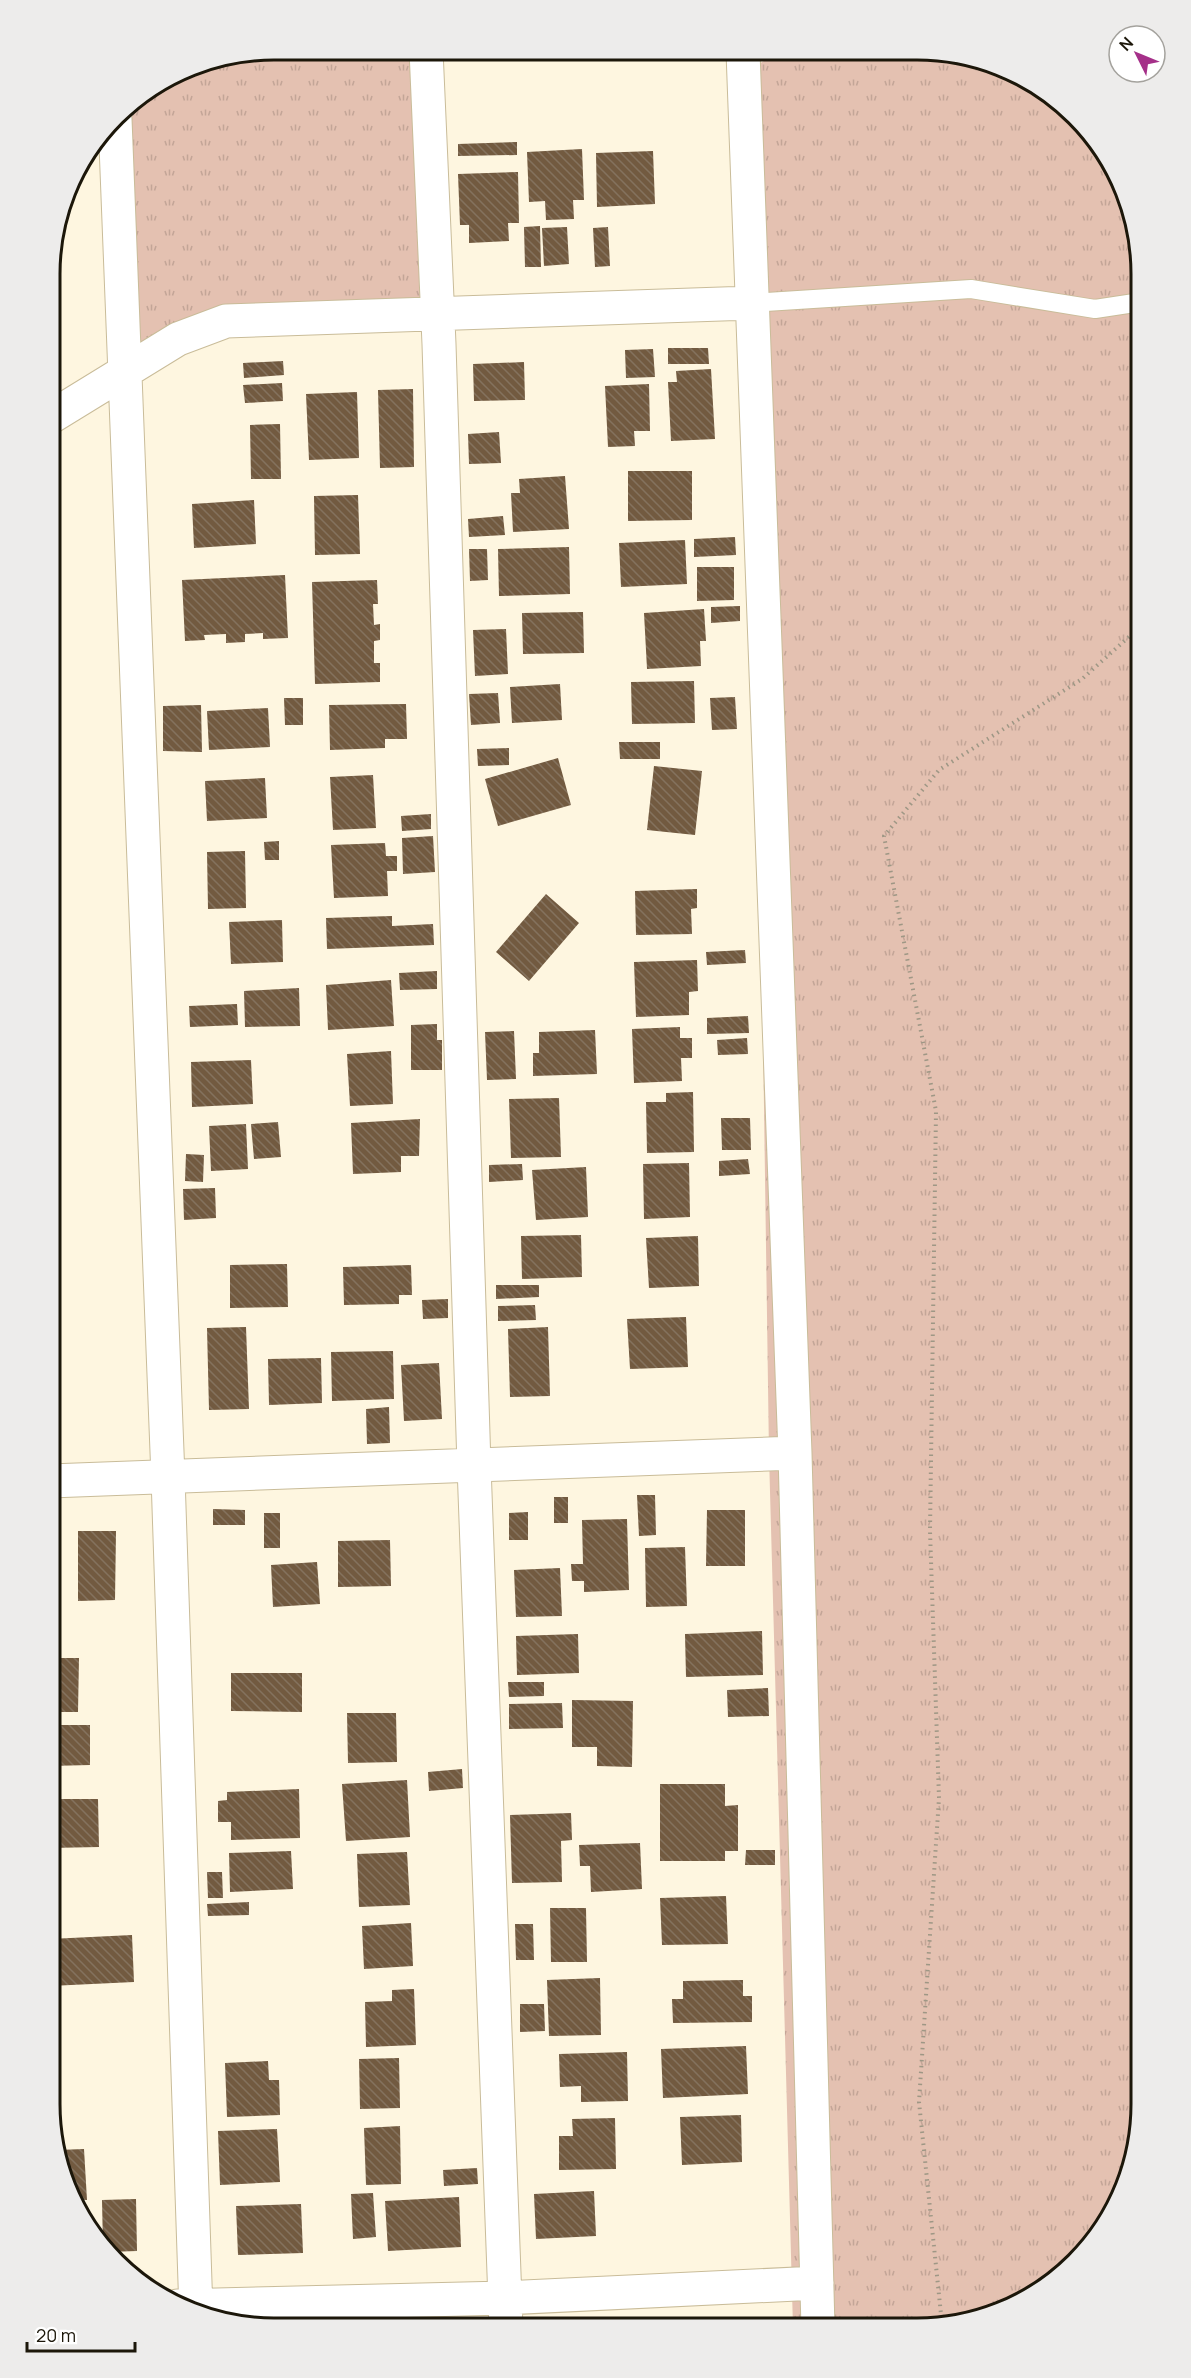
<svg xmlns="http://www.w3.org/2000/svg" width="1191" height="2378" font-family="Manrope,sans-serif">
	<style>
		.park { fill: url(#park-tufts) }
		.building { fill: url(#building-back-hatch) }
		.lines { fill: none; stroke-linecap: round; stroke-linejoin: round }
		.service-casing { stroke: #c9bc99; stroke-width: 20 }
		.minor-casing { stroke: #c9bc99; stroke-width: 35 }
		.path { stroke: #9e9785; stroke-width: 4; stroke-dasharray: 1.5 4.5; stroke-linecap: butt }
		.service { stroke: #fff; stroke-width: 18 }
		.minor { stroke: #fff; stroke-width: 33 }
		.rim { fill: none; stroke: #1c170a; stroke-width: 3 }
	</style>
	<defs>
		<pattern id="park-tufts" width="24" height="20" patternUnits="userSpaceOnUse" patternTransform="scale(1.5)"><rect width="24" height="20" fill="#e4c1b1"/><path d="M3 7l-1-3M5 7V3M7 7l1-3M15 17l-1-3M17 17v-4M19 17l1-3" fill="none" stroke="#c3a597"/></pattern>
		<pattern id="building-back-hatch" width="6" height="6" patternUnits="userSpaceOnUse" patternTransform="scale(1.5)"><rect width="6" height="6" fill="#725a40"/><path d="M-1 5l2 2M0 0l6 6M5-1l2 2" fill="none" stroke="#84725e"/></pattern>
	</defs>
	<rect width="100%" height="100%" fill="#fef6e0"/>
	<path class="park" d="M 274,50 L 426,50 L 438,313 L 226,321 L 126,371 L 115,119 L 126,105 L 189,66 Z
		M 776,53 L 960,54 L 1016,73 L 1065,105 L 1104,150 L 1130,202 L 1141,274 L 1141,2119 L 1125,2189 L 1095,2241 L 1042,2290 L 989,2317 L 917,2328 L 793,2328 L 769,1455 L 752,272 L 753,68 Z"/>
	<path class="building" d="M 517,142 L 517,155 L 458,156 L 458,144 Z
		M 582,149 L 584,200 L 573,200 L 574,219 L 546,220 L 545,201 L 529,202 L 527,152 Z
		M 653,151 L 655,204 L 597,207 L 596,153 Z
		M 518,172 L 519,223 L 508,223 L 509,241 L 469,243 L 469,225 L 460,225 L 458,174 Z
		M 540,226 L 541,267 L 525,267 L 524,227 Z
		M 567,227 L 569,264 L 544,266 L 542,228 Z
		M 608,227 L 610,266 L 595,267 L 593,228 Z
		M 668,348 L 708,348 L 709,364 L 668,364 Z
		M 653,349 L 655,377 L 626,378 L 625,350 Z
		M 283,361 L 284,375 L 244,378 L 243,363 Z
		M 524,362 L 525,400 L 474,401 L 473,364 Z
		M 711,369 L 715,439 L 671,441 L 668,382 L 677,382 L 676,371 Z
		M 282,383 L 283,401 L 245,403 L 243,385 Z
		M 649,384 L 650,431 L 634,431 L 635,446 L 608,447 L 605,386 Z
		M 413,389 L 414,467 L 380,468 L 378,390 Z
		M 357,392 L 359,458 L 309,460 L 306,394 Z
		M 280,424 L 281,479 L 251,479 L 250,425 Z
		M 499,432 L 501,463 L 469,464 L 468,434 Z
		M 628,471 L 692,471 L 692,520 L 628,521 Z
		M 565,476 L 569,529 L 513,532 L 511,493 L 520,493 L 519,479 Z
		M 358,495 L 360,554 L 315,555 L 314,496 Z
		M 254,500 L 256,544 L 194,548 L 192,504 Z
		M 503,516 L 505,535 L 469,537 L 468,519 Z
		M 735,537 L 736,555 L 694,557 L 694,539 Z
		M 685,540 L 687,584 L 621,587 L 619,543 Z
		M 569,547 L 570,594 L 499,596 L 498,549 Z
		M 469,549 L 487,549 L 488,580 L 470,581 Z
		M 697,567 L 734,567 L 734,600 L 697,601 Z
		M 285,575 L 288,638 L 263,639 L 263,633 L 245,634 L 245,642 L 226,643 L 226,634 L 204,635 L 205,640 L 185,641 L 182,580 Z
		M 377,580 L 378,604 L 373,604 L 374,625 L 380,624 L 380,640 L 374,641 L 374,663 L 380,663 L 380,682 L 315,684 L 312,582 Z
		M 740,606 L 740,621 L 711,623 L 711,607 Z
		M 704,609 L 706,641 L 700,641 L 701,666 L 647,669 L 644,613 Z
		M 583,612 L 584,653 L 523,654 L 522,613 Z
		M 506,629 L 508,674 L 475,676 L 473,630 Z
		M 694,681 L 695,723 L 632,724 L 631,682 Z
		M 560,684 L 562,720 L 512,723 L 510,687 Z
		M 498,693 L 500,723 L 471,725 L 469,694 Z
		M 735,697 L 737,729 L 712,730 L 710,698 Z
		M 284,698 L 303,698 L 303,725 L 285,725 Z
		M 406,704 L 407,739 L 385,739 L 385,748 L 330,750 L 329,705 Z
		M 201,705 L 202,752 L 163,751 L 163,706 Z
		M 268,708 L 270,747 L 209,750 L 207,711 Z
		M 619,742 L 660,742 L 660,759 L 620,759 Z
		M 509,748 L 509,765 L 478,766 L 477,749 Z
		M 558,758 L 571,805 L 498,826 L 485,779 Z
		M 654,766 L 702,771 L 695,835 L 647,830 Z
		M 373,775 L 376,828 L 333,830 L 330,777 Z
		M 265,778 L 267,818 L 207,821 L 205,781 Z
		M 431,814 L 431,829 L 402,831 L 401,816 Z
		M 433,836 L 435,872 L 403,874 L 402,838 Z
		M 279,841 L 279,860 L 265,860 L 264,842 Z
		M 385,843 L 386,856 L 397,856 L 397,871 L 387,871 L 388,896 L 334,898 L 331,845 Z
		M 245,851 L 246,908 L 208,909 L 207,852 Z
		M 697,889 L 697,908 L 691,909 L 692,934 L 636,935 L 635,891 Z
		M 546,894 L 579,923 L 529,981 L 496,952 Z
		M 392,916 L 392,926 L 433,924 L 434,945 L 327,949 L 326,918 Z
		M 282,920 L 283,962 L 231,964 L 229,922 Z
		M 745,950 L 746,963 L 707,965 L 706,952 Z
		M 697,960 L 698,991 L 689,992 L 689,1015 L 636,1017 L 634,962 Z
		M 437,971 L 437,989 L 400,990 L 399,973 Z
		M 391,980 L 394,1026 L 328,1030 L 326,985 Z
		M 299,988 L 300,1026 L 245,1027 L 244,991 Z
		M 237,1004 L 238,1025 L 190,1027 L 189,1006 Z
		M 748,1016 L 749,1033 L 707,1034 L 707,1018 Z
		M 437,1024 L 437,1040 L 442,1040 L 442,1070 L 411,1070 L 411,1025 Z
		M 680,1027 L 680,1038 L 692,1038 L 692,1058 L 681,1058 L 682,1081 L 634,1083 L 632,1029 Z
		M 595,1030 L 597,1074 L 533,1076 L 533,1053 L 539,1053 L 539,1032 Z
		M 514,1031 L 516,1079 L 487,1080 L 485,1032 Z
		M 747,1038 L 748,1054 L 718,1055 L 717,1040 Z
		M 391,1051 L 393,1104 L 350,1106 L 347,1054 Z
		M 251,1060 L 253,1104 L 192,1107 L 191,1062 Z
		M 693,1092 L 694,1152 L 647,1153 L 646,1102 L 666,1102 L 666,1093 Z
		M 559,1098 L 561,1157 L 511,1158 L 509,1099 Z
		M 721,1118 L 750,1118 L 751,1150 L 722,1150 Z
		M 420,1119 L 419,1156 L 401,1156 L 401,1172 L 353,1174 L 351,1123 Z
		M 278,1122 L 281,1157 L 254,1159 L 251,1124 Z
		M 246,1124 L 248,1169 L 211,1171 L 209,1126 Z
		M 186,1154 L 204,1155 L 203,1182 L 185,1181 Z
		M 748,1159 L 750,1174 L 719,1176 L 719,1161 Z
		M 689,1163 L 690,1217 L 644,1219 L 643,1164 Z
		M 522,1164 L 523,1180 L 489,1182 L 489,1165 Z
		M 586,1167 L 588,1217 L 536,1220 L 532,1170 Z
		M 215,1188 L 216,1218 L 184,1220 L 183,1189 Z
		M 581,1235 L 582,1277 L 522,1279 L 521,1236 Z
		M 698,1236 L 699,1286 L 649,1288 L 646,1238 Z
		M 287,1264 L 288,1307 L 230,1308 L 230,1265 Z
		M 411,1265 L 412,1295 L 399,1295 L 399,1304 L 344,1305 L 343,1267 Z
		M 496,1285 L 539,1285 L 539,1297 L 496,1299 Z
		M 448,1299 L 448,1318 L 423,1319 L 422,1300 Z
		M 535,1305 L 536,1320 L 498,1321 L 498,1306 Z
		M 686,1317 L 688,1367 L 630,1369 L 627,1319 Z
		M 246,1327 L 249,1409 L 209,1410 L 207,1328 Z
		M 548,1327 L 550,1396 L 510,1397 L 508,1329 Z
		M 393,1351 L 394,1399 L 332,1401 L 331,1352 Z
		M 321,1358 L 322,1403 L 269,1405 L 268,1359 Z
		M 439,1363 L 442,1419 L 404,1421 L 401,1365 Z
		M 389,1407 L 390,1443 L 367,1444 L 366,1409 Z
		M 637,1495 L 655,1495 L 656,1535 L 639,1536 Z
		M 554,1497 L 568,1497 L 568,1523 L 554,1523 Z
		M 213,1509 L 245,1510 L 245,1525 L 213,1525 Z
		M 707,1510 L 745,1510 L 745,1566 L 706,1566 Z
		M 528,1512 L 528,1540 L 509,1540 L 509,1513 Z
		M 264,1513 L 280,1513 L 280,1548 L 264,1548 Z
		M 627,1519 L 629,1590 L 584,1592 L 584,1581 L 572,1581 L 571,1564 L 583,1564 L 582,1520 Z
		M 78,1531 L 116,1531 L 115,1600 L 78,1601 Z
		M 390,1540 L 391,1586 L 338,1587 L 338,1541 Z
		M 685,1547 L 687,1606 L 646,1607 L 645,1548 Z
		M 317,1562 L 320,1604 L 273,1607 L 271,1565 Z
		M 560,1568 L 562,1616 L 516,1617 L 514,1570 Z
		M 762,1631 L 763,1675 L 686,1677 L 685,1634 Z
		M 578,1634 L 579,1673 L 517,1675 L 516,1636 Z
		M 50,1658 L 79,1658 L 78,1712 L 50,1712 Z
		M 231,1673 L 302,1673 L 302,1712 L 231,1711 Z
		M 508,1682 L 544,1682 L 544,1696 L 509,1697 Z
		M 768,1688 L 769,1716 L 728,1717 L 727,1690 Z
		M 572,1700 L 633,1701 L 632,1767 L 597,1766 L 597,1747 L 572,1747 Z
		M 562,1703 L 563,1728 L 509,1729 L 509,1704 Z
		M 347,1713 L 396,1713 L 397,1762 L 348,1763 Z
		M 50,1725 L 90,1725 L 90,1765 L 50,1766 Z
		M 462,1769 L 463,1788 L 429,1791 L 428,1772 Z
		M 407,1780 L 410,1837 L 346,1841 L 342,1784 Z
		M 660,1784 L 725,1784 L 725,1806 L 738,1805 L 738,1851 L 725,1851 L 725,1861 L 660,1861 Z
		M 299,1789 L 300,1838 L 231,1840 L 231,1822 L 218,1822 L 218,1801 L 227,1800 L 227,1792 Z
		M 50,1799 L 98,1799 L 99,1847 L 50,1848 Z
		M 571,1813 L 572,1840 L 561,1841 L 562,1882 L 512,1883 L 510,1815 Z
		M 640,1843 L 642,1889 L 591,1892 L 590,1866 L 580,1866 L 579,1845 Z
		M 746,1850 L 775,1850 L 775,1865 L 745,1865 Z
		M 291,1851 L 293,1889 L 230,1892 L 229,1853 Z
		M 407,1852 L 410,1905 L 359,1907 L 357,1854 Z
		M 207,1872 L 222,1872 L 223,1898 L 208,1898 Z
		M 726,1896 L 728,1944 L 662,1945 L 660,1898 Z
		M 249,1902 L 249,1915 L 208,1916 L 207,1904 Z
		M 550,1908 L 586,1908 L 587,1962 L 551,1962 Z
		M 411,1923 L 413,1966 L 364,1969 L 362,1926 Z
		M 515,1924 L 533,1924 L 534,1960 L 516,1960 Z
		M 132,1935 L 134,1982 L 50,1986 L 50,1939 Z
		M 600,1978 L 601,2035 L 549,2036 L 547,1980 Z
		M 743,1980 L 743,1996 L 752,1996 L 752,2022 L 673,2023 L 672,1999 L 683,1999 L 683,1981 Z
		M 414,1989 L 416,2045 L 366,2047 L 365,2002 L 392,2001 L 392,1990 Z
		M 520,2004 L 544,2004 L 545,2031 L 520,2032 Z
		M 746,2046 L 748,2094 L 663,2098 L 661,2049 Z
		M 627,2052 L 628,2101 L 581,2102 L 581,2086 L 560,2087 L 559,2054 Z
		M 399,2058 L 400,2108 L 360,2109 L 359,2059 Z
		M 268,2061 L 269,2080 L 279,2080 L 280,2115 L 227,2117 L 225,2063 Z
		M 741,2115 L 742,2162 L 682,2165 L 680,2117 Z
		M 615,2118 L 616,2169 L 559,2170 L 559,2136 L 573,2136 L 572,2119 Z
		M 400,2126 L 401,2184 L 366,2185 L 364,2128 Z
		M 277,2129 L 280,2182 L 220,2185 L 218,2131 Z
		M 84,2149 L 87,2200 L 73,2200 L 61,2176 L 57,2150 Z
		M 477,2168 L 478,2184 L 444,2186 L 443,2170 Z
		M 594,2191 L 596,2236 L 536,2239 L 534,2194 Z
		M 373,2193 L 376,2237 L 353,2239 L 351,2194 Z
		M 459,2197 L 461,2247 L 388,2251 L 385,2201 Z
		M 136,2199 L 137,2251 L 108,2252 L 103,2247 L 102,2200 Z
		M 301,2204 L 303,2253 L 238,2255 L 236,2206 Z
		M 594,2321 L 594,2328 L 555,2327 L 555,2322 Z"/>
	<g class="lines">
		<g class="service-casing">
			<path id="service" d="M 751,303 L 971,289 L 1095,309 L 1141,302"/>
		</g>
		<g class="minor-casing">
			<path id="minor" d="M 426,50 L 439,344 L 474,1466 L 506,2327
				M 743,52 L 795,1453 L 818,2328
				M 115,119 L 168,1477 L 196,2312
				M 51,417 L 178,339 L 226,321 L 751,303
				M 50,1481 L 795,1453
				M 177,2306 L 505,2298 L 817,2283"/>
		</g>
		<path class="path" d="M 942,2324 L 919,2102 L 939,1798 L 930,1531 L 936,1111 L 884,836 L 939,770 L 1082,679 L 1141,626"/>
		<use href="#service" class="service"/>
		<use href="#minor" class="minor"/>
	</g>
	<path d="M0 0H1191V2378H0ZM274 60H917A214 214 0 0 1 1131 274V2104A214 214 0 0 1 917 2318H274A214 214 0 0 1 60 2104V274A214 214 0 0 1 274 60Z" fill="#edeceb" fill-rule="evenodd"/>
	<path class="rim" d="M274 60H917A214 214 0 0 1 1131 274V2104A214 214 0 0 1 917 2318H274A214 214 0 0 1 60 2104V274A214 214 0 0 1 274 60Z"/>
	<g transform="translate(1137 54) rotate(313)"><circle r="28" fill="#ffffff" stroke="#a4a29d" stroke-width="1.5"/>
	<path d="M0-4.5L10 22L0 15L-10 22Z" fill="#a53089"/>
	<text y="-9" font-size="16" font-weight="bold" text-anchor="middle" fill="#1c170a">N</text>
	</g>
	<path d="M27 2342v9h108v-9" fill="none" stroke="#1c170a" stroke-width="3"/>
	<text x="36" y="2342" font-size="18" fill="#1c170a" stroke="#ffffff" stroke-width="4.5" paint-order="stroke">20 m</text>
</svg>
